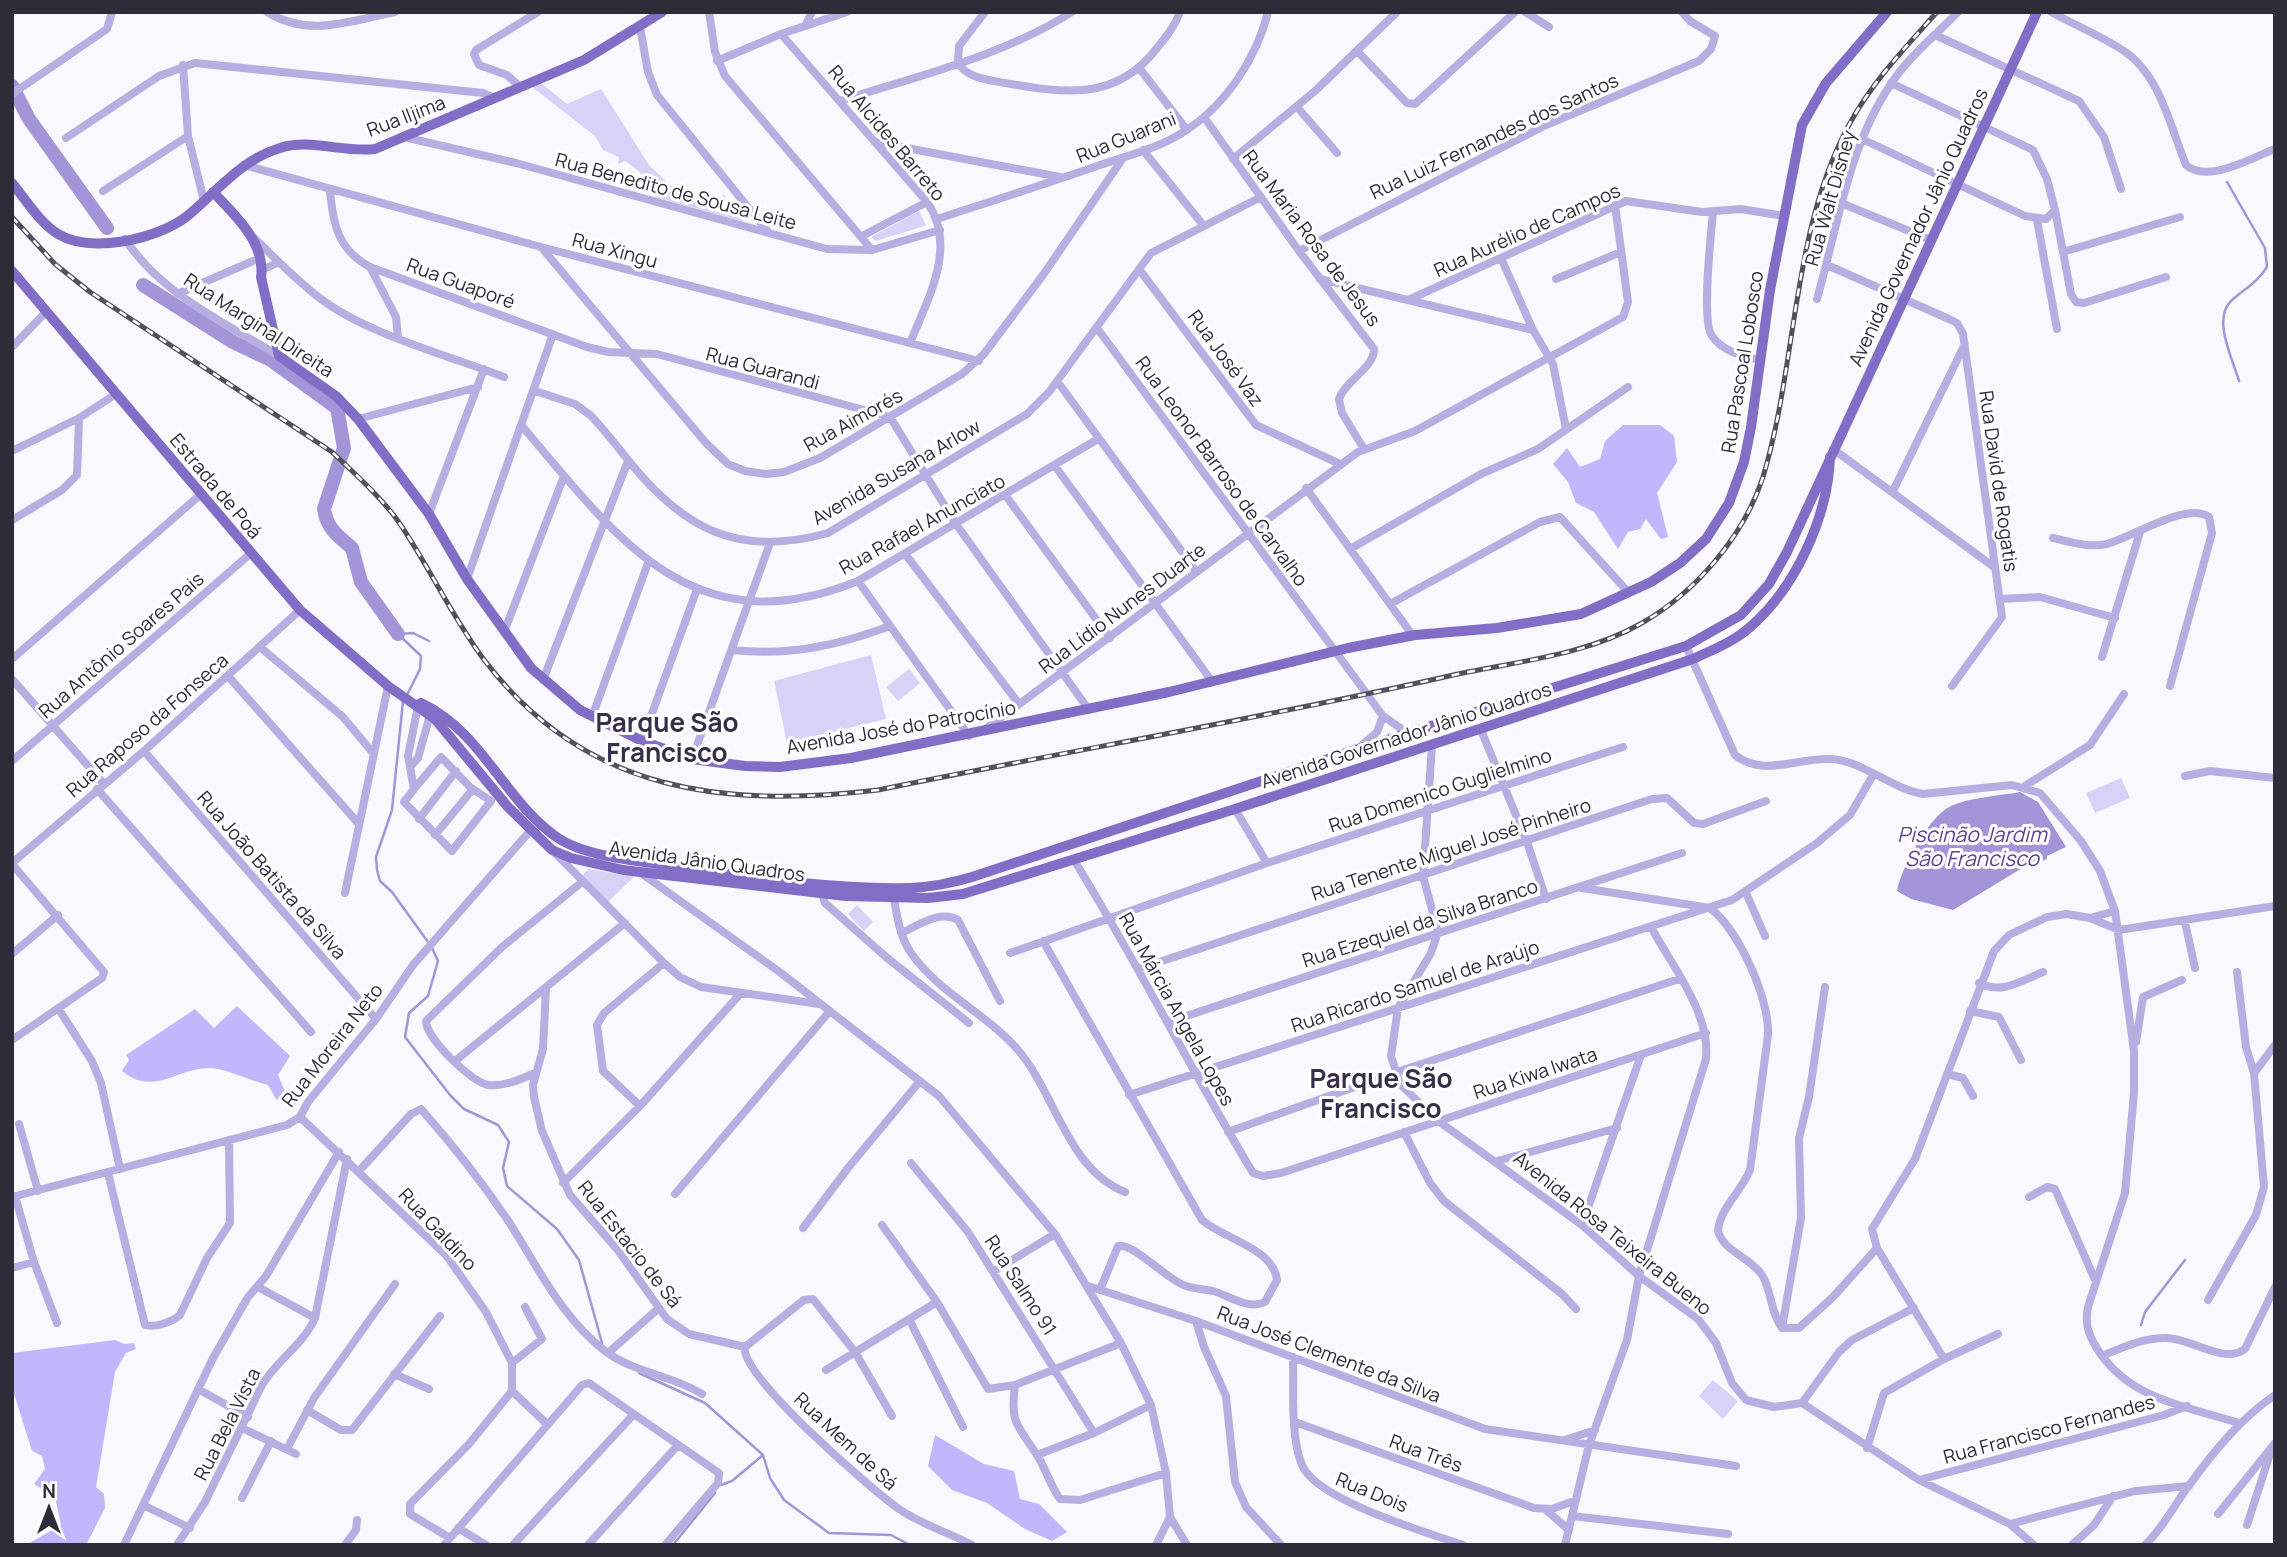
<svg xmlns="http://www.w3.org/2000/svg" width="2287" height="1557" font-family="Manrope,sans-serif">
	<style>
		.green { fill: #d8d2f8 }
		.forest { fill: #c2b6fc }
		.water { fill: #a296d9 }
		.lines { fill: none; stroke-linecap: round; stroke-linejoin: round }
		.stream { stroke: #a296d9; stroke-width: 2.5 }
		.river { stroke: #a296d9; stroke-width: 14 }
		.minor { stroke: #b7afe1; stroke-width: 8 }
		.major { stroke: #826dc7; stroke-width: 10 }
		.rail-casing { stroke: #52505c; stroke-width: 5 }
		.rail { stroke: #fff; stroke-width: 2.5; stroke-dasharray: 8; stroke-linecap: butt }
		.labels { text-anchor: middle; dominant-baseline: central; stroke-width: 6; stroke-linejoin: round; paint-order: stroke }
		.street-label { font-size: 19px; fill: #2e2c39; stroke: #fff }
		.water-label { font-size: 21px; font-style: italic; fill: #5a4597; stroke: #fff }
		.district-label { font-size: 26px; font-weight: bold; fill: #352f4a; stroke: #fff }
	</style>
	<rect width="100%" height="100%" fill="#f9f8ff"/>
	<path class="green" d="M 541,83 L 567,104 L 601,89 L 649,165 L 671,186 L 717,212 L 722,210 L 723,194 L 744,222 L 655,197 C 657,183 636,169 625,161 L 618,164 L 619,157 L 603,150 L 595,136 L 532,87 Z
		M 919,211 L 926,225 L 921,227 L 876,241 L 871,237 Z
		M 871,655 L 886,719 L 787,743 L 774,681 Z
		M 909,669 L 920,683 L 898,701 L 886,687 Z
		M 2121,778 L 2130,798 L 2095,813 L 2086,793 Z
		M 588,869 L 634,877 L 608,902 L 582,876 Z
		M 857,905 L 873,922 L 864,931 L 848,914 Z
		M 1713,1380 L 1738,1401 L 1723,1419 L 1699,1396 Z"/>
	<path class="forest" d="M 1623,425 L 1660,425 L 1674,436 L 1677,462 L 1657,493 L 1668,537 L 1661,539 L 1646,519 L 1640,529 L 1628,532 L 1618,549 L 1594,512 L 1576,503 L 1568,482 L 1553,464 L 1567,448 L 1580,467 L 1600,459 L 1605,441 Z
		M 237,1006 L 290,1056 L 278,1075 L 286,1094 L 294,1093 L 299,1101 L 294,1107 L 276,1099 L 268,1085 C 250,1081 228,1069 210,1068 C 176,1068 154,1097 122,1071 L 129,1060 L 126,1055 L 195,1009 L 214,1028 Z
		M 115,1340 L 124,1344 L 134,1343 L 136,1349 L 126,1353 L 115,1372 L 96,1487 L 104,1494 L 105,1508 L 86,1545 L 26,1545 L 61,1525 L 55,1497 L 34,1484 L 45,1469 L 42,1456 L 32,1451 L 12,1387 L 12,1353 Z
		M 935,1435 L 984,1464 L 1014,1471 L 1020,1499 L 1039,1504 L 1067,1532 L 1052,1541 L 1025,1529 L 987,1503 L 952,1490 L 928,1466 Z"/>
	<path class="water" d="M 2020,792 L 2038,802 L 2066,847 L 2047,856 L 2047,859 L 2019,870 L 1953,910 L 1911,899 L 1897,891 C 1901,868 1929,816 1951,806 C 1971,797 1999,796 2020,792 Z"/>
	<g class="lines">
		<path class="stream" d="M 2227,182 L 2265,248 L 2267,267 C 2257,283 2244,289 2231,301 C 2212,319 2233,360 2239,381
			M 398,634 L 421,656 L 420,669 L 407,695
			M 399,634 L 413,633 L 429,641
			M 403,701 L 392,810 L 376,857 L 377,870 L 380,881 L 392,892 L 428,942
			M 432,948 L 438,961 L 428,996 L 409,1013 L 405,1037 L 450,1095 L 464,1109 L 498,1125 L 509,1142 L 503,1168 L 507,1186 L 557,1229 L 579,1260 L 602,1343
			M 2141,1325 L 2145,1312 L 2185,1260
			M 639,1373 L 705,1403 L 763,1455 L 770,1478 L 784,1500 L 829,1533 L 891,1535 L 910,1545
			M 721,1485 L 732,1481 L 763,1455
			M 673,1545 L 715,1493"/>
		<path class="river" d="M 12,86 L 29,119 L 107,228
			M 143,285 L 233,342 L 271,360 L 337,408 L 344,448 L 324,509 C 327,529 338,536 352,548 L 361,582 L 398,634"/>
		<path class="minor" d="M 267,12 C 309,38 349,21 395,12
			M 709,12 L 715,52 L 725,76 L 872,250
			M 1525,12 L 1549,27
			M 2051,12 C 2075,25 2101,36 2124,51 C 2160,75 2170,126 2186,165 C 2208,184 2251,158 2275,149
			M 805,26 L 812,12
			M 640,27 L 648,72 L 657,95 L 769,233
			M 781,34 L 927,202 C 958,246 928,299 910,343
			M 1935,35 L 2079,101 L 2104,137 L 2121,189
			M 1357,51 L 1407,103 L 1415,104 L 1515,12
			M 717,61 L 781,34 L 847,12
			M 958,62 C 965,78 989,80 1005,83 C 1064,93 1116,102 1157,48 C 1166,37 1175,26 1180,12
			M 958,62 L 959,46 L 985,12
			M 183,65 L 188,136 L 204,201
			M 1140,69 L 1187,130
			M 520,87 L 507,75 L 479,65 L 474,54 L 476,50 L 538,12
			M 12,94 L 107,29 L 112,12
			M 840,101 C 917,76 1003,56 1072,12
			M 1297,107 L 1337,153
			M 1204,117 L 1299,251 L 1374,349 C 1375,367 1345,381 1339,399 L 1342,413 L 1364,449
			M 404,137 L 516,163 L 827,249 L 872,250 L 940,230
			M 66,138 L 159,76 L 195,63 L 483,93 L 495,98
			M 1862,139 L 2025,216 L 2046,219 L 2055,210 L 2047,179 L 2033,150 L 1891,83
			M 875,142 L 1060,177
			M 1143,150 L 1203,225
			M 1233,159 L 1315,91 L 1397,12
			M 244,165 L 541,247 L 979,361
			M 103,191 L 188,136
			M 330,191 C 333,224 338,250 370,267 L 587,347 L 608,352 L 657,354 L 890,417
			M 1841,203 L 1931,240
			M 2055,210 L 2071,294 L 2076,302 L 2084,303 L 2166,277
			M 1713,212 C 1711,235 1701,321 1712,336 C 1723,352 1743,356 1760,360
			M 937,219 C 992,201 1046,184 1100,165 C 1129,155 1163,147 1188,129 C 1227,103 1257,57 1268,12
			M 2037,220 L 2057,329
			M 862,236 L 927,202
			M 253,237 C 275,258 297,281 321,299 C 369,335 448,355 504,377
			M 125,239 C 161,294 224,322 279,356
			M 541,247 L 706,443 L 728,464 L 745,471 L 766,474 L 784,472 L 820,458 L 962,374 L 984,354 L 1043,275 L 1123,158
			M 1299,251 L 1546,125 L 1699,61 L 1711,49 L 1715,36 L 1690,21 L 1682,12
			M 2063,252 L 2180,217
			M 1501,258 L 1533,330
			M 1827,265 L 1949,319 L 1957,323 L 1963,334 L 2002,617 L 1952,686
			M 370,267 L 396,317 L 398,338
			M 1139,269 L 1256,425 L 1340,464
			M 262,270 L 279,262
			M 1320,279 L 1533,330 L 1553,364 L 1566,429
			M 1556,279 L 1621,252
			M 177,294 L 253,261
			M 1817,299 C 1839,222 1849,139 1898,74 C 1915,51 1938,33 1958,12
			M 1408,300 L 1626,201 L 1702,212 L 1741,209 L 1784,216
			M 1097,328 L 1383,716 L 1409,734
			M 12,347 L 46,312
			M 1057,381 L 1197,572
			M 535,391 L 575,404 L 590,415 C 604,429 615,444 628,460 C 683,529 738,558 828,533 L 1027,414 L 1049,392 L 1151,253 L 1261,197
			M 890,417 L 956,524 L 1089,710
			M 358,419 L 478,387
			M 522,426 C 617,538 693,648 858,581 L 1098,439
			M 1833,449 L 1994,567
			M 12,451 L 79,418 L 116,394
			M 1055,466 L 1211,680
			M 1306,488 L 1413,636
			M 1893,491 L 1964,346
			M 1006,496 L 1110,638
			M 429,514 L 484,369
			M 12,520 L 62,490 L 77,475 L 79,418
			M 2053,538 C 2071,542 2089,548 2107,544 C 2133,537 2187,501 2209,517 L 2212,533 L 2170,686
			M 1350,549 L 1481,474 L 1538,449 L 1628,387
			M 906,555 L 1019,704
			M 467,579 L 553,334
			M 858,581 L 969,736
			M 2000,599 L 2040,597 L 2115,618
			M 1390,604 L 1540,522 L 1560,517 L 1628,592
			M 504,632 L 564,476
			M 1686,646 L 1735,755 C 1764,778 1797,757 1831,759 C 1863,761 1890,788 1923,794 L 2012,785 L 2040,793 L 2081,841 L 2100,871 L 2115,911 L 2134,1051 L 2134,1093 L 2125,1193 L 2088,1307 C 2084,1326 2090,1338 2100,1353 C 2132,1400 2188,1407 2239,1423
			M 260,647 L 343,717 L 373,753
			M 732,650 C 788,656 837,646 890,626
			M 2102,657 L 2140,532
			M 12,659 L 200,495
			M 228,676 L 358,823
			M 12,679 L 103,783
			M 543,680 L 628,461
			M 592,717 L 648,563
			M 987,728 L 1358,452 L 1415,431 L 1623,317 L 1628,302 L 1615,205
			M 1481,730 L 1527,842 L 1546,899
			M 642,741 L 697,589
			M 1432,746 L 1423,876 L 1438,932 L 1431,953 L 1398,1008 L 1391,1056 L 1400,1084 L 1437,1120 L 1582,1225 L 1639,1276 L 1698,1319 L 1716,1343 L 1732,1383 L 1746,1400 L 1774,1407 L 1802,1403 L 1919,1480 L 2010,1524 L 2034,1545
			M 1360,747 L 1377,732 L 1383,716
			M 144,751 L 376,1019
			M 692,759 L 770,543
			M 12,761 L 250,554
			M 410,767 L 418,758 L 430,715
			M 2185,776 L 2210,771 L 2275,778
			M 2025,786 L 2090,745 L 2124,694
			M 97,789 L 311,1032
			M 414,789 L 441,757 L 470,787 L 491,801 L 452,851 L 404,802 L 414,789 L 408,756 L 418,706
			M 1235,809 L 1267,863
			M 419,819 L 456,771
			M 435,835 L 473,789
			M 553,851 L 664,963 L 680,977 L 701,987 L 819,1004
			M 1074,860 C 1137,962 1191,1070 1253,1173 L 1263,1176 L 1281,1173 L 1706,1033
			M 12,863 L 144,751 L 300,610
			M 12,864 L 104,972 L 102,978 L 12,1040
			M 641,873 L 781,973 L 939,1096 L 1055,1234 L 1121,1343 L 1151,1405 L 1166,1473 L 1170,1517 L 1187,1545
			M 1582,888 L 1710,908 C 1739,930 1770,1000 1768,1035 L 1750,1170 C 1741,1192 1720,1208 1718,1231 C 1724,1252 1750,1257 1762,1275 C 1772,1291 1770,1312 1782,1328 L 1799,1328 L 1833,1297 L 1877,1248
			M 345,893 L 388,686
			M 1746,893 L 1765,936
			M 822,894 L 825,903 L 886,957 L 969,1023
			M 894,898 C 897,917 900,937 911,953 C 939,993 987,1014 1018,1050 C 1056,1094 1067,1169 1125,1192
			M 2090,918 L 2115,911
			M 2185,922 L 2195,968
			M 901,933 C 918,926 940,909 958,920 L 1000,1001
			M 1043,941 L 1202,1220 C 1224,1239 1273,1248 1277,1280 L 1265,1302 C 1248,1310 1230,1296 1213,1291 C 1205,1289 1195,1289 1186,1286 C 1168,1281 1133,1242 1118,1246 L 1100,1290
			M 1010,953 L 1267,863 L 1623,747
			M 12,954 L 58,915
			M 1138,969 L 1652,799 L 1667,798 L 1694,823 L 1703,824 L 1766,801
			M 1979,983 C 2001,995 2021,981 2043,972
			M 546,988 L 543,1049 L 533,1085 L 534,1097 L 542,1131 L 570,1195 L 617,1249 L 667,1319 L 689,1334 L 745,1347
			M 58,1008 L 92,1061 L 101,1083 L 120,1169
			M 1970,1011 L 1999,1017 L 2021,1060
			M 1168,1022 L 1682,853
			M 2136,1042 L 2143,997 L 2182,980
			M 455,1061 L 625,923
			M 535,1073 C 521,1079 504,1087 488,1085 C 471,1082 426,1038 426,1021 L 502,947 L 582,882
			M 2254,1073 L 2275,1045
			M 1947,1074 L 1963,1078 L 1973,1096
			M 1129,1095 L 1732,900 L 1817,843 L 1850,815 L 1873,775
			M 640,1106 L 603,1071 L 597,1025 L 604,1013 L 664,963
			M 300,1117 L 446,1255 L 486,1312 L 512,1363 L 512,1391 L 469,1444 L 410,1504 L 410,1514 L 450,1538
			M 19,1124 L 38,1191
			M 1228,1132 L 1394,1073 L 1679,979
			M 1404,1132 L 1430,1183 L 1444,1201 L 1562,1294 L 1576,1309
			M 1497,1161 L 1617,1128
			M 911,1163 L 968,1232 L 1094,1433
			M 359,1171 L 411,1114 L 421,1109 C 452,1144 481,1181 507,1219 C 537,1265 560,1316 605,1351 C 634,1373 672,1375 702,1394
			M 108,1173 L 145,1325 C 155,1328 172,1322 180,1315 L 207,1258 L 230,1223 L 229,1140
			M 563,1183 L 640,1106 L 741,993
			M 675,1194 L 829,1012
			M 15,1196 L 34,1262 L 57,1323
			M 12,1197 L 287,1125 L 300,1117 L 308,1102 L 376,1019 L 413,965 L 530,831
			M 2029,1197 L 2047,1187 L 2055,1189 L 2096,1282
			M 882,1225 L 937,1302 L 988,1389 L 1015,1385 L 1121,1343
			M 1582,1225 L 1641,1055
			M 803,1228 L 848,1168 L 920,1081
			M 12,1268 L 34,1262
			M 994,1271 L 1055,1234
			M 1088,1286 L 1196,1321 L 1485,1429 L 1736,1466
			M 258,1287 L 315,1318
			M 2208,1300 L 2256,1215 L 2264,1187 L 2254,1073 L 2246,1047 L 2237,972
			M 909,1319 L 963,1427
			M 1196,1321 L 1204,1347 L 1226,1396 L 1235,1482 L 1246,1507 L 1281,1545
			M 1782,1328 L 1801,1218 L 1799,1138 L 1809,1097 L 1825,987
			M 745,1347 C 738,1374 873,1491 899,1509 C 922,1525 948,1532 972,1545
			M 745,1347 L 804,1300 L 813,1299 L 855,1352 L 892,1416
			M 608,1353 L 659,1308
			M 2102,1356 C 2123,1347 2143,1338 2166,1338 C 2192,1338 2223,1365 2245,1349 L 2275,1287
			M 1293,1357 C 1294,1388 1290,1437 1302,1465 C 1316,1500 1426,1532 1463,1545
			M 1944,1359 L 1877,1248 L 1872,1229 L 1915,1159 L 1994,951 L 2009,935 L 2047,917 L 2067,914 L 2090,918 L 2119,930 L 2275,906
			M 512,1363 L 542,1339 L 525,1307
			M 826,1370 L 937,1302
			M 394,1374 L 429,1389
			M 1015,1385 C 1010,1424 1017,1424 1037,1455 C 1046,1469 1050,1485 1060,1499 L 1080,1500 L 1166,1473
			M 198,1389 L 248,1417
			M 512,1391 L 547,1424
			M 1802,1403 L 1839,1352 L 1852,1340 L 1914,1308
			M 307,1410 L 341,1430 L 352,1430 L 440,1316
			M 1295,1422 L 1534,1508 L 1552,1509 L 1576,1500
			M 242,1428 L 296,1454
			M 1565,1440 L 1595,1430
			M 1867,1448 L 1884,1393 L 1944,1359 L 1998,1334
			M 287,1449 L 314,1398 L 395,1284
			M 1037,1455 L 1094,1433 L 1151,1405
			M 1919,1480 L 2164,1415 L 2187,1406
			M 242,1498 L 271,1441
			M 143,1505 L 190,1528
			M 1546,1510 L 1569,1530
			M 2218,1514 L 2275,1443
			M 1572,1516 L 1728,1534
			M 2010,1524 L 2135,1491 L 2189,1486
			M 2247,1525 L 2272,1448
			M 458,1528 L 486,1545
			M 124,1545 L 213,1358 L 248,1297 L 266,1276 L 339,1152
			M 177,1545 L 205,1502 L 262,1385 C 277,1360 303,1345 315,1318 L 347,1159
			M 345,1545 L 356,1530 L 357,1520
			M 444,1545 L 582,1385 L 589,1383 L 719,1473 L 718,1483 L 665,1545
			M 513,1545 L 634,1414
			M 588,1545 L 678,1445
			M 1156,1545 L 1170,1517
			M 1565,1545 L 1589,1445 L 1627,1340 L 1639,1276 L 1706,1059 C 1711,1014 1672,966 1651,927
			M 2072,1545 L 2094,1525 L 2113,1496
			M 2145,1545 C 2164,1527 2174,1505 2190,1484 C 2215,1450 2240,1419 2275,1395"/>
		<path class="major" d="M 12,183 C 26,200 40,223 58,234 C 91,254 157,239 186,217 C 217,192 240,160 280,148 C 309,138 344,153 375,149 L 584,60 L 662,12
			M 213,192 C 234,214 266,243 261,277 L 279,356 L 336,396 L 358,419 L 429,514 L 467,579 L 531,668 L 580,710 L 642,741 L 692,759 L 745,766 L 780,767 L 851,758 L 1169,692 L 1348,648 L 1415,635 L 1497,628 L 1581,614 L 1651,582 L 1680,563 L 1706,539 L 1729,503 L 1744,462 L 1751,427 L 1770,290 L 1802,125 L 1826,83 L 1887,12
			M 12,271 L 300,610 L 388,686 L 435,719 L 508,807 L 552,850 L 571,858 L 623,870 L 846,896 L 928,898 L 963,894 L 1235,809 L 1693,659 C 1712,650 1733,642 1749,628 C 1796,588 1828,516 1830,457
			M 421,703 C 481,731 503,798 555,836 C 585,858 646,862 683,867 C 758,878 834,890 910,888 C 932,887 952,883 972,877 L 1358,749 L 1686,646 L 1741,615 L 1769,584 L 1787,552 L 2037,12"/>
		<g class="rail-casing">
			<path id="rail" d="M 12,217 L 55,264 L 90,292 L 332,452 C 354,473 380,496 398,521 C 429,566 452,617 485,661 C 586,793 724,808 878,790 C 1068,751 1259,719 1449,676 C 1512,662 1585,656 1642,623 C 1696,592 1744,536 1763,477 C 1798,361 1791,230 1850,123 C 1873,81 1905,48 1937,12"/>
		</g>
		<use href="#rail" class="rail"/>
	</g>
	<g class="labels">
		<g class="street-label">
			<text transform="translate(406 116) rotate(-21)">Rua Iljima</text>
			<text transform="translate(887 133) rotate(50)">Rua Alcides Barreto</text>
			<text transform="translate(1494 136) rotate(-25)">Rua Luiz Fernandes dos Santos</text>
			<text transform="translate(1126 137) rotate(-22)">Rua Guarani</text>
			<text transform="translate(676 191) rotate(15)">Rua Benedito de Sousa Leite</text>
			<text transform="translate(1830 198) rotate(-74)">Rua Walt Disney</text>
			<text transform="translate(1918 227) rotate(-65)">Avenida Governador Jânio Quadros</text>
			<text transform="translate(1527 230) rotate(-24)">Rua Aurélio de Campos</text>
			<text transform="translate(1312 238) rotate(53)">Rua Maria Rosa de Jesus</text>
			<text transform="translate(615 250) rotate(15)">Rua Xingu</text>
			<text transform="translate(461 283) rotate(20)">Rua Guaporé</text>
			<text transform="translate(259 325) rotate(33)">Rua Marginal Direita</text>
			<text transform="translate(1226 358) rotate(54)">Rua José Vaz</text>
			<text transform="translate(1742 362) rotate(-81)">Rua Pascoal Lobosco</text>
			<text transform="translate(763 368) rotate(15)">Rua Guarandi</text>
			<text transform="translate(853 420) rotate(-29)">Rua Aimorés</text>
			<text transform="translate(1222 471) rotate(54)">Rua Leonor Barroso de Carvalho</text>
			<text transform="translate(896 472) rotate(-30)">Avenida Susana Arlow</text>
			<text transform="translate(1999 481) rotate(82)">Rua David de Rogatis</text>
			<text transform="translate(216 486) rotate(50)">Estrada de Poá</text>
			<text transform="translate(922 524) rotate(-29)">Rua Rafael Anunciato</text>
			<text transform="translate(1122 608) rotate(-37)">Rua Lídio Nunes Duarte</text>
			<text transform="translate(121 645) rotate(-41)">Rua Antônio Soares Pais</text>
			<text transform="translate(147 725) rotate(-41)">Rua Raposo da Fonseca</text>
			<text transform="translate(901 727) rotate(-10)">Avenida José do Patrocínio</text>
			<text transform="translate(1406 735) rotate(-18)">Avenida Governador Jânio Quadros</text>
			<text transform="translate(1440 790) rotate(-18)">Rua Domenico Guglielmino</text>
			<text transform="translate(1451 849) rotate(-18)">Rua Tenente Miguel José Pinheiro</text>
			<text transform="translate(707 861) rotate(8)">Avenida Jânio Quadros</text>
			<text transform="translate(272 875) rotate(49)">Rua João Batista da Silva</text>
			<text transform="translate(1420 923) rotate(-18)">Rua Ezequiel da Silva Branco</text>
			<text transform="translate(1415 986) rotate(-18)">Rua Ricardo Samuel de Araújo</text>
			<text transform="translate(1177 1009) rotate(61)">Rua Márcia Angela Lopes</text>
			<text transform="translate(332 1045) rotate(-52)">Rua Moreira Neto</text>
			<text transform="translate(1535 1073) rotate(-18)">Rua Kiwa Iwata</text>
			<text transform="translate(438 1229) rotate(47)">Rua Galdino</text>
			<text transform="translate(1613 1233) rotate(39)">Avenida Rosa Teixeira Bueno</text>
			<text transform="translate(630 1244) rotate(52)">Rua Estacio de Sá</text>
			<text transform="translate(1021 1285) rotate(57)">Rua Salmo 91</text>
			<text transform="translate(1329 1354) rotate(21)">Rua José Clemente da Silva</text>
			<text transform="translate(227 1424) rotate(-63)">Rua Bela Vista</text>
			<text transform="translate(2049 1429) rotate(-15)">Rua Francisco Fernandes</text>
			<text transform="translate(846 1441) rotate(43)">Rua Mem de Sá</text>
			<text transform="translate(1426 1453) rotate(20)">Rua Três</text>
			<text transform="translate(1372 1492) rotate(22)">Rua Dois</text>
		</g>
		<g class="water-label">
			<text x="1972" y="834">Piscinão Jardim<tspan x="1972" dy="24">São Francisco</tspan></text>
		</g>
		<g class="district-label">
			<text x="667" y="722">Parque São<tspan x="667" dy="30">Francisco</tspan></text>
			<text x="1381" y="1078">Parque São<tspan x="1381" dy="30">Francisco</tspan></text>
		</g>
	</g>
	<rect width="2287" height="1557" fill="none" stroke="#2e2c39" stroke-width="28"/>
	<g transform="translate(49 1508)" stroke="#ffffff" stroke-width="5" paint-order="stroke">
	<path d="M0-5L12 26L0 18L-12 26Z" fill="#2e2c39"/>
	<text y="-10" font-size="19" font-weight="bold" text-anchor="middle" fill="#2e2c39">N</text>
	</g>
</svg>
